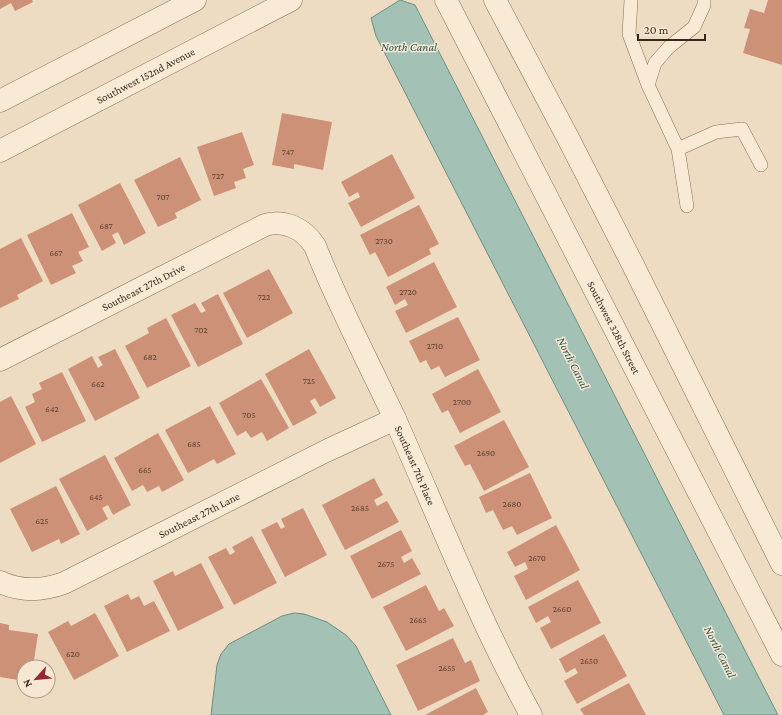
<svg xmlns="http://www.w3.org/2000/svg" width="782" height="715" font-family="'Crimson Pro',serif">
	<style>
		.water { fill: #a4c1b5; stroke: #6b8f82 }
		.building { fill: #cd9177 }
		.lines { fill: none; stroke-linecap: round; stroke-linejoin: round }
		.service-casing { stroke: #886c59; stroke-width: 14 }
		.minor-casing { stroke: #886c59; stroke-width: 23 }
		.tertiary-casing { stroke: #886c59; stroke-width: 23 }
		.service { stroke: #f9ead5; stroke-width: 13 }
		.minor { stroke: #f9ead5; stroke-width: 22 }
		.tertiary { stroke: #f9ead5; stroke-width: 22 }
		.labels { text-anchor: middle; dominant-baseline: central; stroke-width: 3; stroke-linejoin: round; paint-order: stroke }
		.number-label { font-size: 9px; fill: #5d4234 }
		.street-label { font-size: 11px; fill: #38271d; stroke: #f6e7d2 }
		.water-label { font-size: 12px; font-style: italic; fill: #2c5850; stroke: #f6e7d2 }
	</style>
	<rect width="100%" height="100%" fill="#eedcc2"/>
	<path class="water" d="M 400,0 L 415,5 L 778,715 L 724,715 L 376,36 L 371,18 Z
		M 294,613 L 304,614 L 327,622 L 346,635 L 356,646 L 391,715 L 211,715 L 217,665 L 221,654 L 229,644 L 282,616 Z"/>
	<path class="building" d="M 0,0 L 32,0 L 33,2 L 15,11 L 11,3 L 0,9 Z
		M 768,0 L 782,0 L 782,65 L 743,53 L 750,29 L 744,28 L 750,9 L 764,13 Z
		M 282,113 L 332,122 L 323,170 L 294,164 L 294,169 L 272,165 Z
		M 242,132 L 254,165 L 243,169 L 246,178 L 234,182 L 236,188 L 214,196 L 197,147 Z
		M 392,154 L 415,198 L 361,227 L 348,203 L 360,197 L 358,192 L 349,197 L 341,182 Z
		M 180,157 L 201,200 L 175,213 L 177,218 L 158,227 L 134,180 Z
		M 120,183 L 146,233 L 124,245 L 118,232 L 112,235 L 116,243 L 102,251 L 78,205 Z
		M 419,205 L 439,244 L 429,249 L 431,254 L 388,277 L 375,252 L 370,255 L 360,235 Z
		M 72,213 L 89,247 L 78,252 L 83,261 L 72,266 L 76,273 L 51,285 L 27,235 Z
		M 21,238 L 43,281 L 17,295 L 19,299 L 0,308 L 0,249 Z
		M 434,262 L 457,307 L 406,333 L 395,311 L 408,305 L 405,299 L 395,305 L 386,287 Z
		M 269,269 L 293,313 L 247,338 L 223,293 Z
		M 218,294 L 243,344 L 198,367 L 171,315 L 195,303 L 201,313 L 206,311 L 201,303 Z
		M 458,317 L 480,360 L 445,377 L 439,366 L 431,370 L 426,360 L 420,363 L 409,341 Z
		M 166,318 L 191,366 L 147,388 L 125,346 L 149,333 L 147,328 Z
		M 115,349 L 140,398 L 95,421 L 68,369 L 92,356 L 98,368 L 103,365 L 98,357 Z
		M 309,349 L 336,398 L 320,407 L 315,398 L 310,401 L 317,413 L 293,426 L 265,374 Z
		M 478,369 L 501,412 L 460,433 L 448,410 L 442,413 L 432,394 Z
		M 62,372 L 86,421 L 42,442 L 25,407 L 35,402 L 32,394 L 42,389 L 39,383 Z
		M 261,379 L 289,428 L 267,441 L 262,432 L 251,438 L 246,431 L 237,436 L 219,403 Z
		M 11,396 L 36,444 L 0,463 L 0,402 Z
		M 210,406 L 236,454 L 217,464 L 214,459 L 188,473 L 165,430 Z
		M 504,420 L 529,467 L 484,491 L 470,464 L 465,466 L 454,446 Z
		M 158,433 L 184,480 L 162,492 L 159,486 L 147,492 L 143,485 L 132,491 L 114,458 Z
		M 105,455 L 131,505 L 113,515 L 108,505 L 102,508 L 108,519 L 87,531 L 59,479 Z
		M 530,473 L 552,518 L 517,535 L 512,526 L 503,530 L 493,510 L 486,513 L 479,497 Z
		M 374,478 L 383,495 L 374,500 L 377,506 L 387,501 L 399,522 L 345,550 L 322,505 Z
		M 56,486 L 80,534 L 61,544 L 59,539 L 32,552 L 10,509 Z
		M 303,508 L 327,555 L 285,577 L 261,530 L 277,522 L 281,529 L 285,527 L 281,519 Z
		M 556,525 L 580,570 L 526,600 L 514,576 L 528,569 L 525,562 L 515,567 L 507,552 Z
		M 401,530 L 412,551 L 401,557 L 404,563 L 412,558 L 421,574 L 372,599 L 350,556 Z
		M 252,536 L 277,583 L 234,605 L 208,557 L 226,548 L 230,555 L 235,552 L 232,547 Z
		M 201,563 L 224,608 L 178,631 L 153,581 L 173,571 L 175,576 Z
		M 578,580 L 601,623 L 551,649 L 540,628 L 551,622 L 548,616 L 536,623 L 528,607 Z
		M 426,585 L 439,611 L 444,608 L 454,626 L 406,651 L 383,607 Z
		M 128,594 L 131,600 L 139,596 L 144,606 L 154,601 L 170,631 L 127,652 L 104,606 Z
		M 95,613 L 119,656 L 74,680 L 48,632 L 68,621 L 71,626 Z
		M 0,623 L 9,625 L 9,630 L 38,634 L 33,667 L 24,667 L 24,681 L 0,677 Z
		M 604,634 L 627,676 L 577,704 L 564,681 L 578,673 L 575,668 L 566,673 L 559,659 Z
		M 453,638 L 465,663 L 471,660 L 480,681 L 418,711 L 396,665 Z
		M 629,683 L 646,715 L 584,715 L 580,709 Z
		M 476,688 L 488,712 L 483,715 L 425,715 Z"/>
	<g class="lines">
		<g class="service-casing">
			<path id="service" d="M 631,0 L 629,34 L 648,85 L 678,149 L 687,206
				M 648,85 L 655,63 L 669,47 L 694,27 L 704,5 L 704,0
				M 678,149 L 716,132 L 742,129 L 761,165"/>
		</g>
		<g class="minor-casing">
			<g id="minor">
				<path id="s1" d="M 0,360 L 265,225 C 285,219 304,229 315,246 C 338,305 368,361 395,419 C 439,518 479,620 531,715"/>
				<path id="s2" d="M 0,582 C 21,592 42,591 64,583 L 326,451 L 395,419"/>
			</g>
		</g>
		<g class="tertiary-casing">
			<g id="tertiary">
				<path id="s3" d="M 446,0 L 782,655"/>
				<path d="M 495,0 L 567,136 L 631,261 L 782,564"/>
				<path d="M 0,101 L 195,0"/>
				<path id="s4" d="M 0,151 L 291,0"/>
			</g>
		</g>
		<use href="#service" class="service"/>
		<use href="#minor" class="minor"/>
		<use href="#tertiary" class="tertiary"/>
	</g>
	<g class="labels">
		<g class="number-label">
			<text x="288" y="152">747</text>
			<text x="218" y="176">727</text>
			<text x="163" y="197">707</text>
			<text x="106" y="226">687</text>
			<text x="384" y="241">2730</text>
			<text x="56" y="253">667</text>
			<text x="408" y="292">2720</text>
			<text x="264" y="297">722</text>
			<text x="201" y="330">702</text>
			<text x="435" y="346">2710</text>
			<text x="150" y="357">682</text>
			<text x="309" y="381">725</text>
			<text x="98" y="384">662</text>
			<text x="462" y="402">2700</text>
			<text x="52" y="409">642</text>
			<text x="249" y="415">705</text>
			<text x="194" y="444">685</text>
			<text x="486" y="453">2690</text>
			<text x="145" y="470">665</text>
			<text x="96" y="497">645</text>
			<text x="512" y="504">2680</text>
			<text x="360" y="508">2685</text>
			<text x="42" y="521">625</text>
			<text x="537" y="558">2670</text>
			<text x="386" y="564">2675</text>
			<text x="562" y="609">2660</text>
			<text x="418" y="620">2665</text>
			<text x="73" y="654">620</text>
			<text x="589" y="661">2650</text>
			<text x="447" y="668">2655</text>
		</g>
		<g class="street-label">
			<text stroke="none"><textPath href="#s4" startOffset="164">Southwest 152nd Avenue</textPath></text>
			<text stroke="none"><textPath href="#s1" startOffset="161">Southeast 27th Drive</textPath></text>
			<text stroke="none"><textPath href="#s3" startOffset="368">Southwest 328th Street</textPath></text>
			<text stroke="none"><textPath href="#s1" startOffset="597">Southeast 7th Place</textPath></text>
			<text stroke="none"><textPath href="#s2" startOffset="217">Southeast 27th Lane</textPath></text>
		</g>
		<g class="water-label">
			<text x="409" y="47">North Canal</text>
			<text transform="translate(573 363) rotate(63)">North Canal</text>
			<text transform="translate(720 652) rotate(63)">North Canal</text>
		</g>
	</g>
	<g transform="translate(36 679) rotate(243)"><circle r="19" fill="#f6e7d2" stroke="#aa9a8a"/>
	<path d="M0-3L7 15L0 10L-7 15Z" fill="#982836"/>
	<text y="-6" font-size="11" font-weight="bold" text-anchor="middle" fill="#38271d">N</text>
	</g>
	<path d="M638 34v6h67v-6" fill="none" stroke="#38271d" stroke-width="2"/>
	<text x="644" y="34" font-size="12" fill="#38271d" stroke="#f6e7d2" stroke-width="3" paint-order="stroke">20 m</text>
</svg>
